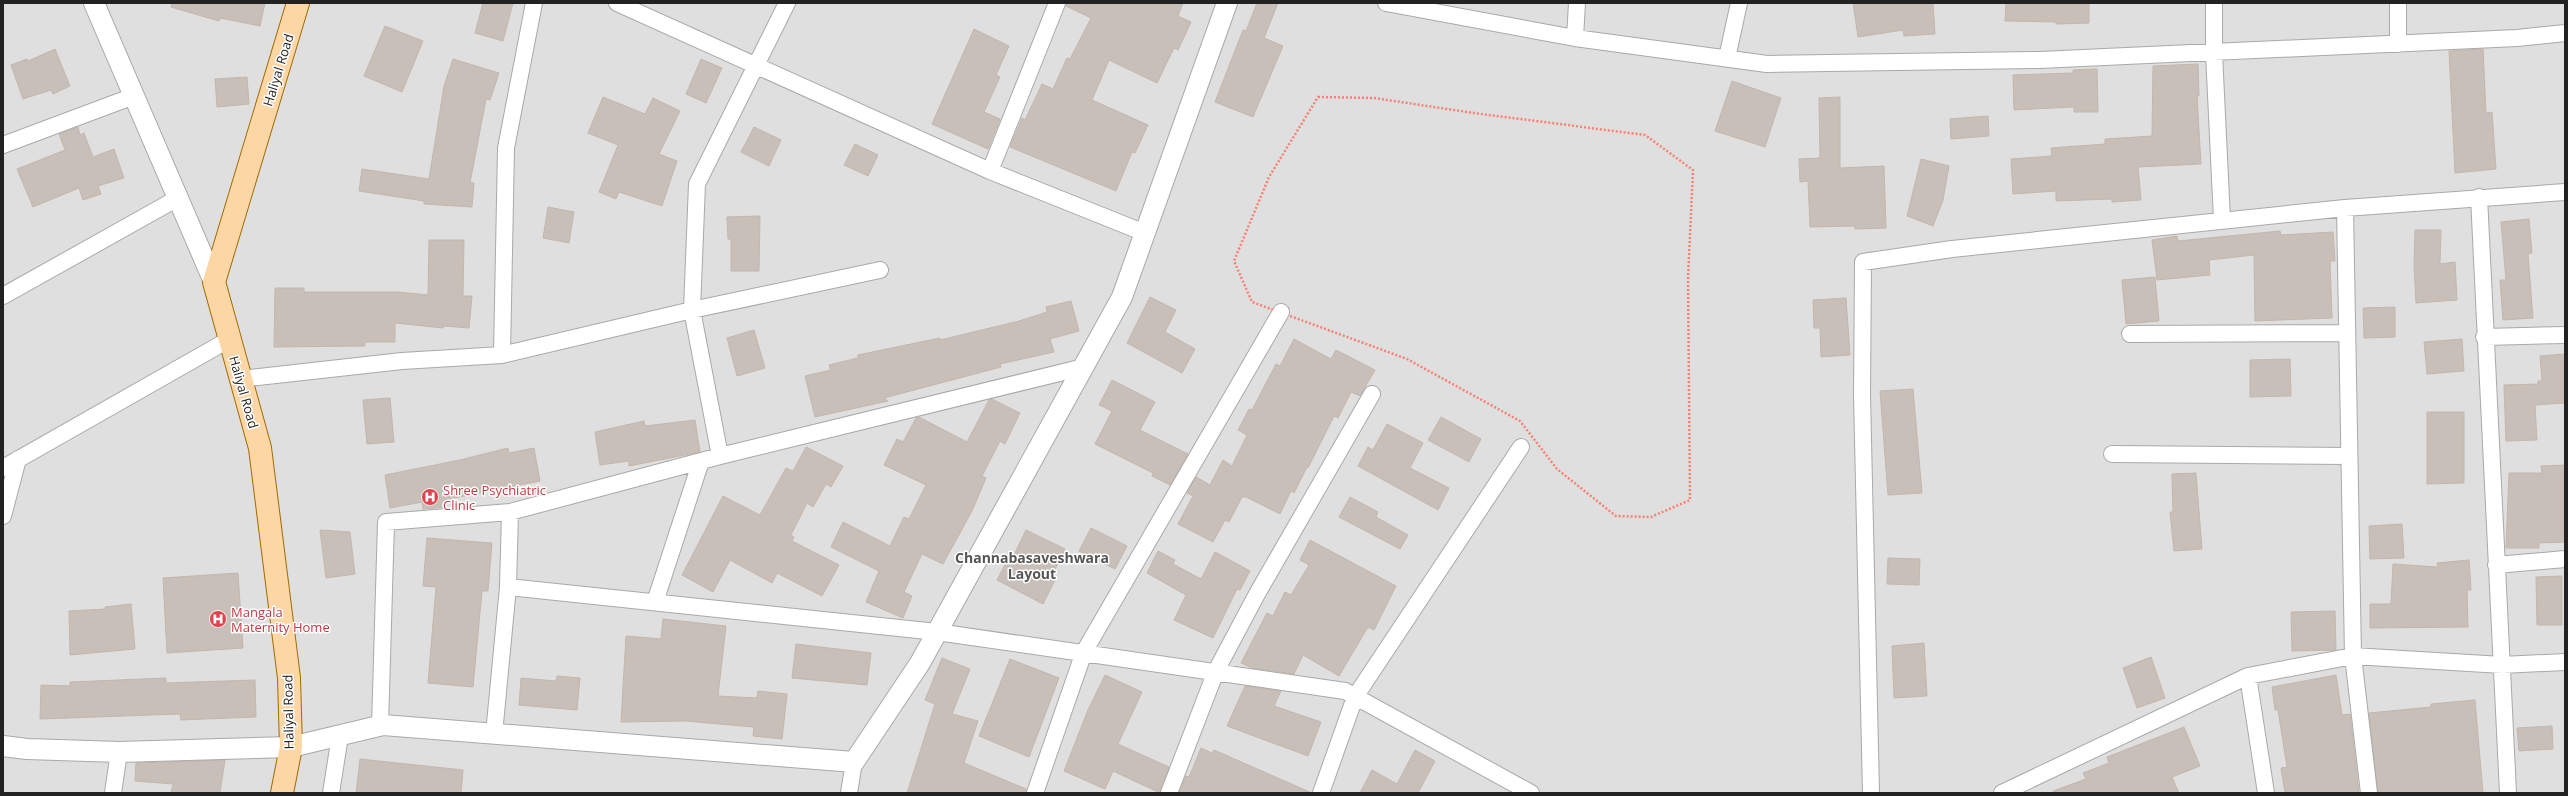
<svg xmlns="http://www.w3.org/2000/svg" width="2568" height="796" font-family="'Open Sans',sans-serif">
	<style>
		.residential { fill: #e0dfdf }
		.building { fill: #c7bfb8; stroke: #c4b6ab }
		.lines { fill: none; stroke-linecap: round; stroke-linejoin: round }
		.minor-casing { stroke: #a9a9a9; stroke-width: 18 }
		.tertiary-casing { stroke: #a9a9a9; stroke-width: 22 }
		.primary-casing { stroke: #a06b00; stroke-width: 24 }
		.path { stroke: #fa8072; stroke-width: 2.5; stroke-dasharray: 2 2; stroke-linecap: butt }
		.minor { stroke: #fff; stroke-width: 16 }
		.tertiary { stroke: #fff; stroke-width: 20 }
		.primary { stroke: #fcd6a4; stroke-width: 22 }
		.labels { text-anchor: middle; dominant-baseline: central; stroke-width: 3; stroke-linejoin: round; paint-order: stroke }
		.street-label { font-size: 13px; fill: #222; stroke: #fff }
		.health-label { font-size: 13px; fill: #be3a42; stroke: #fff; text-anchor: start }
		.neighbourhood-label { font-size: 14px; font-weight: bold; fill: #555; stroke: #fff }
	</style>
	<rect width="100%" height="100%" fill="#f2efe9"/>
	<path class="residential" d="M 3,3 L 2565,3 L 2565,793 L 3,793 Z"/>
	<path class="building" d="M 172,3 L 265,3 L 260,26 L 220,18 L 219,21 L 171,7 Z
		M 483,3 L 513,3 L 503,41 L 475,33 Z
		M 1066,3 L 1183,3 L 1178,16 L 1191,22 L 1178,50 L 1174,48 L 1157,83 L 1109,60 L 1092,100 L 1148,125 L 1135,153 L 1132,152 L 1116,191 L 1010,147 L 1022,118 L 1025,120 L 1042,84 L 1053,89 L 1067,58 L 1070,59 L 1091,18 L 1066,6 Z
		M 1257,3 L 1278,3 L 1264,38 L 1283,46 L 1253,117 L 1215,102 L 1243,30 L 1246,31 Z
		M 1853,3 L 1933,3 L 1935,34 L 1904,36 L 1903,30 L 1858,37 Z
		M 2006,3 L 2089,3 L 2089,23 L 2056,24 L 2056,22 L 2005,21 Z
		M 385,26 L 423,41 L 402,92 L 364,76 Z
		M 974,29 L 1009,46 L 996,75 L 1000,77 L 984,112 L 1000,119 L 988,149 L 932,124 Z
		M 55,49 L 70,86 L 53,94 L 51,90 L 23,99 L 11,65 L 27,59 L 28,61 Z
		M 2483,49 L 2486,113 L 2492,112 L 2496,169 L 2455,173 L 2449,51 Z
		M 453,59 L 499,73 L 490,100 L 486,99 L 470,183 L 474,183 L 472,207 L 424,204 L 424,201 L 359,191 L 362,169 L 429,179 L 444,86 Z
		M 701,59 L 722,68 L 706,103 L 686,94 Z
		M 2198,64 L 2199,96 L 2197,96 L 2201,164 L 2138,167 L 2141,200 L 2112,202 L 2112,199 L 2056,201 L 2056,191 L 2013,194 L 2011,159 L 2052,156 L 2051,148 L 2105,144 L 2105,139 L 2152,136 L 2153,66 Z
		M 2097,69 L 2098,112 L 2074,112 L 2074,107 L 2014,110 L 2013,75 L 2073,73 L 2073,70 Z
		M 247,77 L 249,104 L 217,107 L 215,79 Z
		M 1732,81 L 1781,98 L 1765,147 L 1715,131 Z
		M 603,97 L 645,114 L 653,98 L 680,111 L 659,154 L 677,161 L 662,206 L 619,192 L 616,199 L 599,192 L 618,145 L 588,133 Z
		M 1840,97 L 1840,168 L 1884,166 L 1886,228 L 1855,229 L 1855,226 L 1810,227 L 1808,181 L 1800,182 L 1799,159 L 1820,158 L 1819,98 Z
		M 1988,116 L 1989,136 L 1951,139 L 1950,119 Z
		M 78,127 L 80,135 L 84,133 L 93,157 L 114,149 L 124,178 L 98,186 L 101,194 L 83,200 L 79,188 L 33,207 L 17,169 L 65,150 L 59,134 Z
		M 754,127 L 781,140 L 769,166 L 741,152 Z
		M 855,144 L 878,155 L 868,176 L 844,165 Z
		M 1921,159 L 1949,166 L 1943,200 L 1933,226 L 1907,216 Z
		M 548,207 L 574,212 L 569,243 L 543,238 Z
		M 760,216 L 759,271 L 731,271 L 731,239 L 728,239 L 727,217 Z
		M 2529,219 L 2532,253 L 2528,254 L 2533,318 L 2503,320 L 2500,280 L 2506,280 L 2501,222 Z
		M 2415,230 L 2441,230 L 2440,264 L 2455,262 L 2457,300 L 2416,303 L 2414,266 Z
		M 2280,231 L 2281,235 L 2333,232 L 2335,261 L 2330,261 L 2332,318 L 2255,321 L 2254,255 L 2209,260 L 2210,275 L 2157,280 L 2152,240 L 2177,236 L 2178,241 Z
		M 429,240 L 464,240 L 463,296 L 472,296 L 469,328 L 443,326 L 443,328 L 395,323 L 395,342 L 365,342 L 365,346 L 274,347 L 275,288 L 304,288 L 304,292 L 398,292 L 428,295 Z
		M 2155,277 L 2159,321 L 2126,324 L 2122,280 Z
		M 1150,297 L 1176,310 L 1165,332 L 1195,349 L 1182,373 L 1127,343 Z
		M 1846,298 L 1850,355 L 1821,357 L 1820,328 L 1814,328 L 1813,300 Z
		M 1071,301 L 1079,331 L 1050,339 L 1054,352 L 1000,364 L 1001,367 L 884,398 L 888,401 L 815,417 L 805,376 L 831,370 L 829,365 L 858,358 L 858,355 L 940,338 L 940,340 L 1019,321 L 1047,312 L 1046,307 Z
		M 2395,307 L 2395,337 L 2364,338 L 2363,308 Z
		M 754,330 L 765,368 L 737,376 L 727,338 Z
		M 1294,339 L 1331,359 L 1336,350 L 1375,370 L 1360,396 L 1351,392 L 1338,418 L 1334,416 L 1308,468 L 1307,467 L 1294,493 L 1291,491 L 1280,514 L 1246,497 L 1242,497 L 1229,522 L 1225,520 L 1213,542 L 1178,524 L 1193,496 L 1187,493 L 1196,477 L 1210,485 L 1223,460 L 1232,466 L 1247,435 L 1238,430 L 1249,409 L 1252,410 L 1276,364 L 1280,366 Z
		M 2462,339 L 2464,371 L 2427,374 L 2424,342 Z
		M 2565,354 L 2565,403 L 2535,405 L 2537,440 L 2506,441 L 2504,385 L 2538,384 L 2538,381 L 2542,381 L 2540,356 Z
		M 2290,359 L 2291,396 L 2250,397 L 2250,360 Z
		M 1112,380 L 1155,402 L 1140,430 L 1188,454 L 1170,485 L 1152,476 L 1153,473 L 1095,444 L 1112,411 L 1099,405 Z
		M 1913,389 L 1922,493 L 1888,495 L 1880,391 Z
		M 390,398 L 394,442 L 367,444 L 363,400 Z
		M 992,399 L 1020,413 L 1005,444 L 1000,441 L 982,476 L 986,478 L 972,511 L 943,564 L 922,554 L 904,592 L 912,596 L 903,618 L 866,602 L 879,571 L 831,547 L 843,522 L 890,546 L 904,517 L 909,519 L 926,485 L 884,465 L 897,439 L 903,442 L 916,418 L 919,417 L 967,442 L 989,400 Z
		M 2427,412 L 2464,412 L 2464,483 L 2427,484 Z
		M 1441,417 L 1481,439 L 1469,462 L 1428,440 Z
		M 695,420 L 700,452 L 629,466 L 629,461 L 600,465 L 595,432 L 644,421 L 645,426 Z
		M 1387,424 L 1423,443 L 1410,468 L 1449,488 L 1438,510 L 1358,466 L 1368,447 L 1373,450 Z
		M 806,447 L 843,466 L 831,487 L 826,484 L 813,507 L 807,503 L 791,535 L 794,537 L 792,541 L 839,565 L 822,596 L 777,573 L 772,583 L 730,560 L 713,592 L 682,575 L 723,496 L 760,515 L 786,468 L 793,471 Z
		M 508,448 L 509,453 L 534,448 L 540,481 L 444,500 L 445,507 L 423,509 L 422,502 L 390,508 L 385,475 L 460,460 Z
		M 2565,465 L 2565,542 L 2539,543 L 2539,548 L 2506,548 L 2509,473 L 2542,473 L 2541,466 Z
		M 2196,473 L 2202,549 L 2174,551 L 2170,512 L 2173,512 L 2172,474 Z
		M 1350,497 L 1378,512 L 1376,517 L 1408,535 L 1400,549 L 1339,517 Z
		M 2402,524 L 2404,558 L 2370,559 L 2369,526 Z
		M 1091,528 L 1127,546 L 1115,569 L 1079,551 Z
		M 320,530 L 350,532 L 355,574 L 326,578 Z
		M 1026,530 L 1065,549 L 1051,578 L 1055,580 L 1043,604 L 997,580 L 1010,555 L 1013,557 Z
		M 427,538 L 492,543 L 488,591 L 482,591 L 473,687 L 428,683 L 436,587 L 423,586 Z
		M 1310,540 L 1396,586 L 1374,630 L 1368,627 L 1339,676 L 1303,655 L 1294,674 L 1252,668 L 1241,663 L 1267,613 L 1273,616 L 1285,592 L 1291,595 L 1309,565 L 1300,560 Z
		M 1158,551 L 1175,560 L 1173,564 L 1201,579 L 1215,552 L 1250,571 L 1240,590 L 1237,589 L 1213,638 L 1174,620 L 1186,595 L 1147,573 Z
		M 1888,558 L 1920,559 L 1919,585 L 1887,584 Z
		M 2469,560 L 2471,590 L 2467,590 L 2468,627 L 2370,628 L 2370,604 L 2391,604 L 2393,564 L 2438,567 L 2437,563 Z
		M 238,573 L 243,648 L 167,653 L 163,578 Z
		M 2562,576 L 2562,625 L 2537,625 L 2536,577 Z
		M 131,604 L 135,649 L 70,655 L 69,611 L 105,609 L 105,607 Z
		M 2335,611 L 2336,650 L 2292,651 L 2291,612 Z
		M 663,619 L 726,626 L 718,696 L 757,698 L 758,691 L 787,694 L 782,739 L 753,736 L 754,727 L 685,721 L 621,722 L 626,636 L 661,639 Z
		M 1924,643 L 1927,696 L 1894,698 L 1892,646 Z
		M 796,644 L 871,653 L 867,685 L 792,678 Z
		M 2151,657 L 2165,698 L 2137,708 L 2123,668 Z
		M 942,658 L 970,669 L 952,714 L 978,721 L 964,763 L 1026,789 L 1026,793 L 907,793 L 935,704 L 925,700 Z
		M 1010,659 L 1059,678 L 1029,757 L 979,736 Z
		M 1105,675 L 1142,692 L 1118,744 L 1169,767 L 1160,793 L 1113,771 L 1105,789 L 1064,771 L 1088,710 Z
		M 2336,675 L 2342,715 L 2350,714 L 2359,793 L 2285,793 L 2281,768 L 2287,767 L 2278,710 L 2275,710 L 2272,687 Z
		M 557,676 L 580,678 L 577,710 L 519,705 L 521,678 L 556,681 Z
		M 166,678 L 166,683 L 255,680 L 256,717 L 181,720 L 180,714 L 40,719 L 41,685 L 70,686 L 70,682 Z
		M 1245,686 L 1281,691 L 1274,706 L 1321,722 L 1308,756 L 1227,726 Z
		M 2475,700 L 2483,793 L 2378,793 L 2369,713 L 2431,707 L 2431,704 Z
		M 2552,726 L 2553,749 L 2519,751 L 2517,728 Z
		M 2184,727 L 2200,766 L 2172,777 L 2179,793 L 2054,793 L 2053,791 L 2086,779 L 2083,773 L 2109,763 L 2107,757 Z
		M 1201,748 L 1212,753 L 1214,750 L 1312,793 L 1179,793 L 1186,776 L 1189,777 Z
		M 1415,750 L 1435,761 L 1418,793 L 1360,793 L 1372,770 L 1397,784 Z
		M 360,759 L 463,770 L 461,793 L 356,793 Z
		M 225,760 L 220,793 L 171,793 L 173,784 L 135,781 L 136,763 Z"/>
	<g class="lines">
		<g class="minor-casing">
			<path id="minor" d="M 617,3 L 990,171 L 1145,233
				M 1386,3 L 1575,38 L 1767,64 L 2040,60 L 2517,38 L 2565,33
				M 2214,3 L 2214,53 L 2222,220
				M 2398,3 L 2398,44
				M 1575,38 L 1577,3
				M 1727,58 L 1739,3
				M 3,145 L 134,96
				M 990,171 L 1057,3
				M 2479,197 L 2508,793
				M 3,296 L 178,198
				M 2130,334 L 2347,333
				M 2484,337 L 2565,335
				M 502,355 L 692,310 L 880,270
				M 241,379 L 402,361 L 502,355 L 506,148 L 534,3
				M 2112,454 L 2349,456
				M 720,456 L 692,310 L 697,184 L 787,3
				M 3,468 L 230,339
				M 3,516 L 18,459
				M 2496,565 L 2565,559
				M 508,587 L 937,632 L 1345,691 L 1531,793
				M 655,602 L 701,461
				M 2248,676 L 2266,793
				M 380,726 L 386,522 L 510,512 L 720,456 L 1084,367
				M 494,734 L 508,587 L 510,512
				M 113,793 L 119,752
				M 331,793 L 340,736
				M 849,793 L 854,762
				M 1035,793 L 1084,652 L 1281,312
				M 1169,793 L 1216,671 L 1257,594 L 1372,394
				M 1321,793 L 1355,697 L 1521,447
				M 1871,793 L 1862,395 L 1863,262 L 1952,249 L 2345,208 L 2565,192
				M 2002,793 L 2248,676 L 2353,656 L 2345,208
				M 2369,793 L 2353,656 L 2502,665 L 2565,662"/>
		</g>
		<g class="tertiary-casing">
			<path id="tertiary" d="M 94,3 L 214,282
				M 3,746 L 27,749 L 119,752 L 291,747 L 383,725 L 854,762 L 920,663 L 1122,297 L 1227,3"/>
		</g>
		<g class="primary-casing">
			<path id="primary" d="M 282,793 L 291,747 L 289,678 L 260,448 L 214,282 L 298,3"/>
		</g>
		<path class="path" d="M 1318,97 L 1374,98 L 1474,113 L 1645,135 L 1693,170 L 1688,278 L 1690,500 L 1651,517 L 1616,516 L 1557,469 L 1520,421 L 1407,359 L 1252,302 L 1234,261 L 1269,177 Z"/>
		<use href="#minor" class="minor"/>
		<use href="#tertiary" class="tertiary"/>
		<use href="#primary" class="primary"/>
	</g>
	<defs>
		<g id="hospital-disc" transform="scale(0.9)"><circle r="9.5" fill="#e0444e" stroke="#fff"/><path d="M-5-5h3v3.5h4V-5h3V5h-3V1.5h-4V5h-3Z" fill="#fff"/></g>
	</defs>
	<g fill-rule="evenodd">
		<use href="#hospital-disc" x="430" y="497"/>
		<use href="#hospital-disc" x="218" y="619"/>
	</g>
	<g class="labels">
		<g class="street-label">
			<text transform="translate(278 70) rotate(-73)">Haliyal Road</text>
			<text transform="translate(244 392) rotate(74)">Haliyal Road</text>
			<text transform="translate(288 712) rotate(-91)">Haliyal Road</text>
		</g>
		<g class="health-label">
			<text x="443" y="490">Shree Psychiatric<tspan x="443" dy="15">Clinic</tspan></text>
			<text x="231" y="612">Mangala<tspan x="231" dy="15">Maternity Home</tspan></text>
		</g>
		<g class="neighbourhood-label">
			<text x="1032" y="557">Channabasaveshwara<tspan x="1032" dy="16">Layout</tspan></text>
		</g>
	</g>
	<rect width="2568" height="796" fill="none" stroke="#222222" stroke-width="8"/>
</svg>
